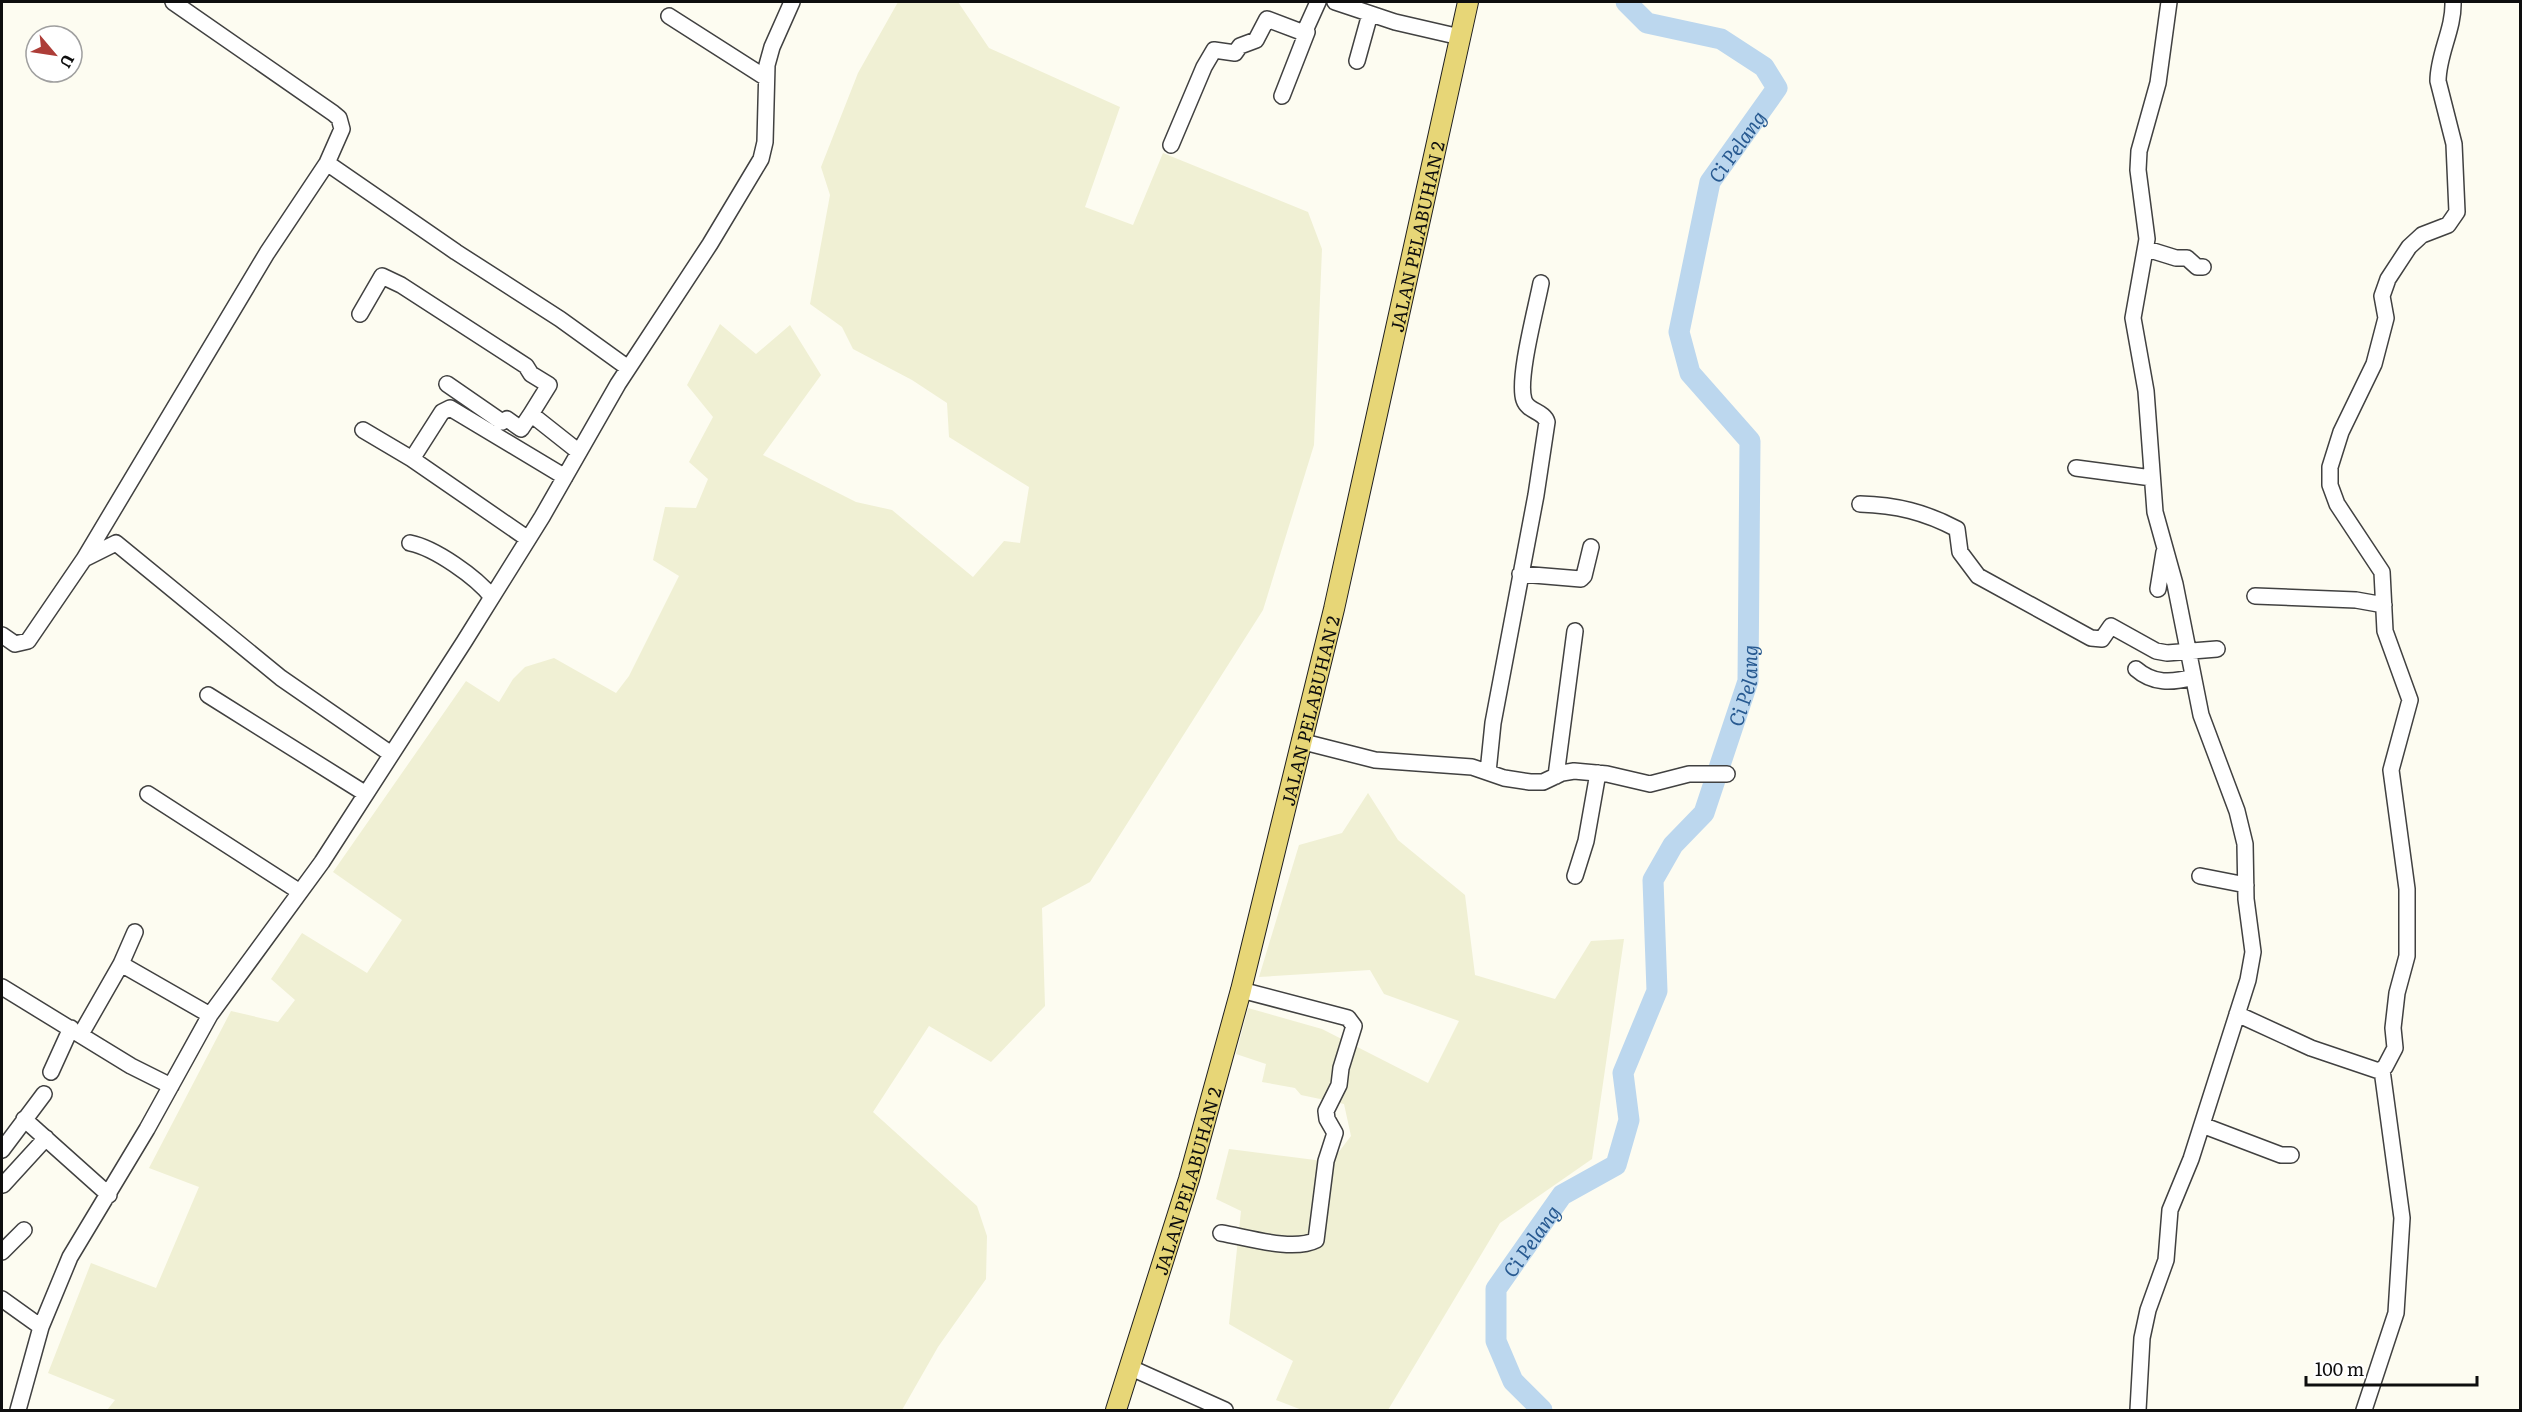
<svg xmlns="http://www.w3.org/2000/svg" width="2522" height="1412" font-family="Literata,serif">
	<style>
		.farmland { fill: #f0f0d4 }
		.lines { fill: none; stroke-linecap: round; stroke-linejoin: round }
		.river { stroke: #bcd7ee; stroke-width: 21 }
		.minor-casing { stroke: #414141; stroke-width: 18 }
		.major-casing { stroke: #1f1f1f; stroke-width: 22 }
		.minor { stroke: #fff; stroke-width: 15 }
		.major { stroke: #e7d677; stroke-width: 20 }
		.labels { text-anchor: middle; dominant-baseline: central; stroke-width: 6; stroke-linejoin: round; paint-order: stroke }
		.street-label { font-size: 18px; fill: #0e0e0e; stroke: #fff }
		.water-label { font-size: 20px; font-style: italic; fill: #275990; stroke: #fff }
	</style>
	<rect width="100%" height="100%" fill="#fdfcf1"/>
	<path class="farmland" d="M 898,2 L 958,2 L 989,48 L 1120,107 L 1085,207 L 1133,225 L 1163,153 L 1308,212 L 1322,249 L 1314,445 L 1263,610 L 1090,882 L 1042,908 L 1045,1006 L 991,1062 L 929,1026 L 873,1112 L 977,1206 L 987,1236 L 986,1279 L 938,1347 L 902,1410 L 107,1410 L 115,1400 L 48,1373 L 91,1263 L 156,1288 L 199,1187 L 149,1168 L 231,1011 L 278,1022 L 295,1000 L 271,979 L 302,933 L 367,973 L 402,920 L 333,872 L 466,681 L 499,702 L 513,679 L 525,667 L 554,658 L 616,693 L 629,676 L 679,576 L 653,560 L 665,507 L 696,508 L 708,479 L 689,462 L 713,417 L 687,385 L 720,324 L 756,354 L 790,325 L 821,375 L 763,455 L 856,502 L 892,510 L 973,577 L 1004,541 L 1020,543 L 1029,487 L 949,437 L 947,403 L 912,380 L 853,349 L 842,327 L 810,304 L 830,195 L 821,167 L 858,73 Z
		M 1368,793 L 1398,840 L 1465,895 L 1475,975 L 1555,999 L 1591,941 L 1624,939 L 1592,1159 L 1500,1223 L 1388,1410 L 1302,1410 L 1276,1400 L 1293,1361 L 1229,1324 L 1241,1211 L 1216,1199 L 1229,1149 L 1331,1162 L 1351,1136 L 1344,1104 L 1301,1095 L 1295,1088 L 1262,1082 L 1266,1064 L 1236,1054 L 1248,1008 L 1322,1029 L 1428,1083 L 1459,1021 L 1384,994 L 1370,970 L 1259,977 L 1299,845 L 1342,833 Z"/>
	<g class="lines">
		<path class="river" id="s1" d="M 1542,1410 L 1513,1381 L 1496,1341 L 1496,1289 L 1562,1195 L 1616,1165 L 1629,1120 L 1623,1073 L 1657,991 L 1653,880 L 1673,845 L 1704,813 L 1748,681 L 1750,441 L 1690,373 L 1679,332 L 1710,182 L 1777,88 L 1764,67 L 1721,39 L 1647,23 L 1626,2"/>
		<g class="minor-casing">
			<path id="minor" d="M 173,2 L 333,113 L 339,118 L 342,129 L 327,163 L 267,253 L 84,559 L 116,543 L 281,678 L 391,754
				M 1335,2 L 1395,22 L 1460,37
				M 669,16 L 766,78
				M 1357,61 L 1370,14
				M 1282,96 L 1307,32
				M 1171,145 L 1204,67 L 1214,50 L 1235,53 L 1240,46 L 1256,40 L 1267,19 L 1304,33 L 1318,2
				M 327,163 L 456,252 L 560,319 L 628,368
				M 2147,249 L 2176,258 L 2187,258 L 2197,267 L 2203,267
				M 360,314 L 382,276 L 401,285 L 526,366 L 531,374 L 549,385 L 531,414
				M 447,384 L 502,422 L 507,419 L 521,429 L 531,414 L 579,452
				M 363,430 L 412,459 L 528,539
				M 412,459 L 442,412 L 450,408 L 565,477
				M 2076,468 L 2152,478
				M 1860,504 C 1896,505 1925,512 1957,529 L 1960,552 L 1978,576 L 2091,638 L 2102,639 L 2111,626 L 2156,651 L 2167,653 L 2217,649
				M 410,543 C 435,548 476,577 492,597
				M 1520,574 L 1581,579 L 1584,576 L 1591,547
				M 2158,589 L 2164,552
				M 2255,596 L 2356,600 L 2384,605
				M 2,635 L 15,644 L 28,641 L 84,559
				M 2136,669 C 2153,684 2172,683 2193,677
				M 208,695 L 366,794
				M 1300,741 L 1375,760 L 1472,767 L 1504,778 L 1530,782 L 1543,782 L 1562,773 L 1574,771 L 1607,774 L 1650,784 L 1689,774 L 1727,774
				M 1488,772 L 1493,723 L 1536,495 L 1547,422 C 1544,411 1528,412 1524,400 C 1517,379 1536,309 1541,283
				M 1556,776 L 1575,631
				M 148,794 L 300,892
				M 1575,876 L 1586,841 L 1598,773
				M 2200,876 L 2246,885
				M 121,964 L 210,1015
				M 2,987 L 131,1066 L 171,1086
				M 2237,1014 L 2311,1048 L 2379,1071 L 2385,1067 L 2395,1048 L 2393,1028 L 2397,993 L 2407,956 L 2407,889 L 2391,770 L 2410,700 L 2385,631 L 2382,572 L 2337,504 L 2330,485 L 2330,467 L 2341,432 L 2374,364 L 2386,318 L 2382,296 L 2388,279 L 2409,247 L 2422,235 L 2448,225 L 2457,212 L 2454,144 L 2438,81 C 2438,54 2454,29 2453,2
				M 81,1034 L 121,964 L 135,932
				M 51,1072 L 71,1028
				M 24,1119 L 109,1195
				M 2202,1125 L 2281,1155 L 2291,1155
				M 2,1150 L 44,1094
				M 3,1185 L 46,1138
				M 1221,1233 C 1246,1237 1293,1252 1316,1240 L 1326,1161 L 1335,1133 L 1327,1119 L 1326,1111 L 1339,1085 L 1341,1068 L 1354,1026 L 1348,1018 L 1241,990
				M 2,1252 L 24,1230
				M 2,1299 L 41,1327
				M 1129,1367 L 1225,1410
				M 18,1410 L 41,1327 L 70,1257 L 147,1129 L 210,1015 L 322,862 L 464,642 L 542,517 L 618,384 L 710,244 L 761,159 L 765,142 L 767,65 L 772,47 L 792,2
				M 2138,1410 L 2142,1338 L 2148,1310 L 2166,1260 L 2170,1210 L 2191,1159 L 2248,980 L 2253,952 L 2246,899 L 2245,844 L 2237,811 L 2201,715 L 2175,584 L 2155,512 L 2146,391 L 2133,318 L 2147,239 L 2138,170 L 2139,151 L 2158,83 L 2169,2
				M 2364,1410 L 2396,1313 L 2402,1218 L 2382,1070"/>
		</g>
		<g class="major-casing">
			<g id="major">
				<path id="s2" d="M 1116,1410 L 1189,1179 L 1241,990 L 1334,609 L 1468,2"/>
			</g>
		</g>
		<use href="#minor" class="minor"/>
		<use href="#major" class="major"/>
	</g>
	<g class="labels">
		<g class="street-label">
			<text stroke="none"><textPath href="#s2" startOffset="1212">JALAN PELABUHAN 2</textPath></text>
			<text stroke="none"><textPath href="#s2" startOffset="726">JALAN PELABUHAN 2</textPath></text>
			<text stroke="none"><textPath href="#s2" startOffset="240">JALAN PELABUHAN 2</textPath></text>
		</g>
		<g class="water-label">
			<text stroke="none"><textPath href="#s1" startOffset="1402">Ci Pelang</textPath></text>
			<text stroke="none"><textPath href="#s1" startOffset="826">Ci Pelang</textPath></text>
			<text stroke="none"><textPath href="#s1" startOffset="196">Ci Pelang</textPath></text>
		</g>
	</g>
	<rect width="2522" height="1412" fill="none" stroke="#0e0e0e" stroke-width="6"/>
	<g transform="translate(54 54) rotate(119)"><circle r="28" fill="#ffffff" stroke="#9f9f9f" stroke-width="1.5"/>
	<path d="M0-4.5L10 22L0 15L-10 22Z" fill="#ad3d38"/>
	<text y="-9" font-size="16" font-weight="bold" text-anchor="middle" fill="#0e0e0e">U</text>
	</g>
	<path d="M2306 1376v9h171v-9" fill="none" stroke="#0e0e0e" stroke-width="3"/>
	<text x="2315" y="1376" font-size="18" fill="#0e0e0e" stroke="#ffffff" stroke-width="4.5" paint-order="stroke">100 m</text>
</svg>
